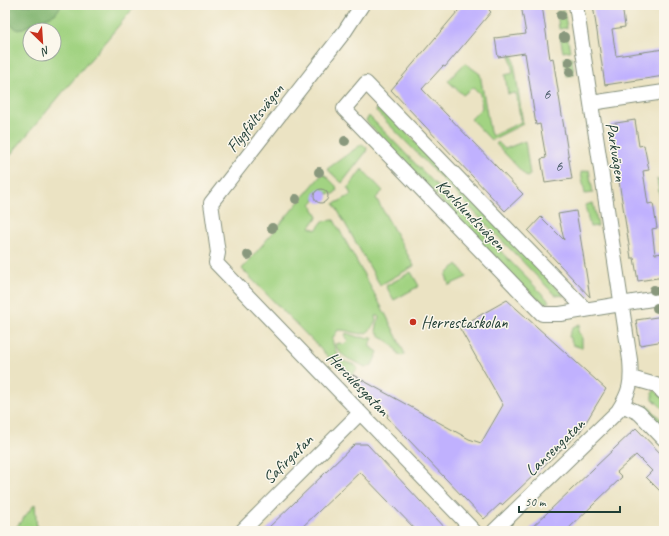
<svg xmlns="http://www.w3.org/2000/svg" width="669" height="536" font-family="Caveat,sans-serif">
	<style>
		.green { fill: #a2d382; stroke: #60885b; fill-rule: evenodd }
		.forest { fill: #81b570; stroke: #507952 }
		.building { fill: #c0b1fe }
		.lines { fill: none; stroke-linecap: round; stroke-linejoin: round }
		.minor-casing { stroke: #85907c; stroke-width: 16 }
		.minor { stroke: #fff; stroke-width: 14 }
		.tree { fill: #89987d }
		.poi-dot { fill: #c8321e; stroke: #fbf7ec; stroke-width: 1.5 }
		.labels { text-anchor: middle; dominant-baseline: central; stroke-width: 3; stroke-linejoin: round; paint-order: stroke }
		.number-label { font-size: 15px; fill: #475a66 }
		.street-label { font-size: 17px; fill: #1f3d34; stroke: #fbf7ec }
		.poi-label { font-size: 17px; fill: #1f3d34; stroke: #fbf7ec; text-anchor: start }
	</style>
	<rect width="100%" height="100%" fill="#fbf7ec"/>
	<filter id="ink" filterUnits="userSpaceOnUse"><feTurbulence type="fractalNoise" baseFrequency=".025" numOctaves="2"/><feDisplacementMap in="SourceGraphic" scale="8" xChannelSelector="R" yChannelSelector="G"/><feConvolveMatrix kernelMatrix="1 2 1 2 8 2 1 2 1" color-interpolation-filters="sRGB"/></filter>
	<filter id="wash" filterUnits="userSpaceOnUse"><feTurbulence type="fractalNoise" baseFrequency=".012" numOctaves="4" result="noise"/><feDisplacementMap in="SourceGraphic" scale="16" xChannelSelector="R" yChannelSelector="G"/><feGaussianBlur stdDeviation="0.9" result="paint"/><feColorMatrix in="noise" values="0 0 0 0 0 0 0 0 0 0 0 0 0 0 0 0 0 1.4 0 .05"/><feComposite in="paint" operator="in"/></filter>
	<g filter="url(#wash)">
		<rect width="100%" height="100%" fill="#ebe3c3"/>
		<path class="green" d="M 5,5 L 136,5 L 6,160 L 5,159 ZM 30,30 L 54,30 L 54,54 L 30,54 Z
			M 564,11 L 567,28 L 559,29 L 557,12 Z
			M 567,34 L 570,51 L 563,52 L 560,36 Z
			M 513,55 L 523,124 L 491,140 L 471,119 L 482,108 L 480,94 L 473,87 L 463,95 L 448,81 L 465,63 L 480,74 L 490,132 L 492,136 L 521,122 L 516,93 L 508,94 L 505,75 L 513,73 L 510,56 Z
			M 572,57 L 574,75 L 567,76 L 564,58 Z
			M 379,104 L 565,296 L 555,295 L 376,111 Z
			M 369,116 L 549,301 L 547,304 L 536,298 L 511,275 L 366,121 Z
			M 525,141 L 530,175 L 527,177 L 496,144 L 498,142 L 505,149 Z
			M 362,144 L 367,148 L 366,152 L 342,183 L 327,169 Z
			M 362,169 L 383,191 L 376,198 L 414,266 L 380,285 L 334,204 L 351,195 L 348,188 Z
			M 589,170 L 593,193 L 585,194 L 581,172 Z
			M 323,173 L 336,186 L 337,190 L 333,195 L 331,193 L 328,194 L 322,189 L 315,192 L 315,200 L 311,204 L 318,216 L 310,227 L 316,230 L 323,221 L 334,220 L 387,317 L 405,354 L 402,356 L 398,354 C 392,340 385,343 376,331 L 379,316 L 375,316 L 376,321 C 364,343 358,330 338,330 L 332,339 C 334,347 336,355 344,361 C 349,364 354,363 358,368 L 349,378 L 242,269 Z
			M 657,178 L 664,183 L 664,211 L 662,212 Z
			M 593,203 L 598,226 L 590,227 L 585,205 Z
			M 457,264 L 467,277 L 449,285 L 446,275 Z
			M 411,272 L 419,286 L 394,300 L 386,286 Z
			M 580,324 L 578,332 L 582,336 L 582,348 L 573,345 L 569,336 L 573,327 Z
			M 346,333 L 358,337 L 373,338 L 369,346 L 378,352 L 372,365 L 365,367 C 353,360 340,358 335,344 L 340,343 L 343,345 L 348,341 L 345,337 Z
			M 655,390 L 664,399 L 664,410 L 653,399 L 653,392 Z
			M 647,405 L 664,422 L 664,434 L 642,411 Z
			M 35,504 L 37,531 L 13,531 Z"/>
		<path class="forest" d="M 5,5 L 62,5 L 55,14 L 18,30 L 5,20 Z"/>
		<g id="blocks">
			<path class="building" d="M 463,5 L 493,5 L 489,10 L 491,12 L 445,67 L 443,66 L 422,89 L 523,194 L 505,211 L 391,90 Z
				M 521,5 L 542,5 L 550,59 L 553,58 L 572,179 L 545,183 L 541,159 L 546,158 L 540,124 L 536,125 L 525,53 L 498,57 L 495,38 L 526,34 Z
				M 593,5 L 622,5 L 625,27 L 612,29 L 616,56 L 664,49 L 664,76 L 605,85 Z
				M 635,120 L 639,146 L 644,145 L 649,170 L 643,171 L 648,204 L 653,203 L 657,228 L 652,229 L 655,254 L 664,253 L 664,277 L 638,281 L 634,258 L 631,258 L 610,124 Z
				M314 196a7 7 0 1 1 14 0a7 7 0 1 1-14 0Z
				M 576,211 L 581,241 L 590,297 L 528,231 L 541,217 L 564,240 L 558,214 Z
				M 507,300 L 606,389 L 580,432 L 502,505 L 500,504 L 484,519 L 387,417 L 388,415 L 352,376 L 353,375 L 469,439 L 481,443 L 503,405 L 459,327 Z
				M 664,316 L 664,341 L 640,345 L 636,320 Z
				M 636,428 L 664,457 L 664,495 L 646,477 L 652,471 L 636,455 L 617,472 L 622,477 L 566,531 L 528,531 Z
				M 355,444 L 367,444 L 448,531 L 417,531 L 360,472 L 298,531 L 265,531 Z"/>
		</g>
	</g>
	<g filter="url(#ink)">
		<use href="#blocks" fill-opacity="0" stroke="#85907c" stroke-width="1"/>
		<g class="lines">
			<g class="minor-casing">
				<path id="minor" d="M 362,5 L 345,31 L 211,203 L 218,253 L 216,263 L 474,531
					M 591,103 L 664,92
					M 586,310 L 366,83 L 344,109 L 542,314 L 560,314 L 664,297
					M 631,378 L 656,385 L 664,393
					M 622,405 L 639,413 L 664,439
					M 242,531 L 360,413
					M 494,531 L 618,411 C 630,392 632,383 630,360 L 576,5"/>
			</g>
			<use href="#minor" class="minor"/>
		</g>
		<g class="tree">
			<circle cx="561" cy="15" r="5"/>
			<circle cx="564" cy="37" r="5"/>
			<circle cx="569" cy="62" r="5"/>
			<circle cx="570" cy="72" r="5"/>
			<circle cx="345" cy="141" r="5"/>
			<circle cx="319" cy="172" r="5"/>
			<circle cx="296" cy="199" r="5"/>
			<circle cx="272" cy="228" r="5"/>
			<circle cx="248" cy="255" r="5"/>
			<circle cx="654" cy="290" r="5"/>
			<circle cx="657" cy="308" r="5"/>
		</g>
	</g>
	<circle class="poi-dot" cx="413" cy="322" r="4"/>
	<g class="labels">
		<g class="number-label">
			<text x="547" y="94">6</text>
			<text x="559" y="166">6</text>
		</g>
		<g class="street-label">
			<text transform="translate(255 118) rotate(-52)">Flygfältsvägen</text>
			<text transform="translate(616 152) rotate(81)">Parkvägen</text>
			<text transform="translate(471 215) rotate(46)">Karlslundsvägen</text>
			<text transform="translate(358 384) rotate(46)">Herculesgatan</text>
			<text transform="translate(555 447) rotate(-44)">Lansengatan</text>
			<text transform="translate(288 459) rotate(-45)">Safirgatan</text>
		</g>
		<g class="poi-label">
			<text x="421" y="322">Herrestaskolan</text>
		</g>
	</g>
	<rect width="669" height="536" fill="none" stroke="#fbf7ec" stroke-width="20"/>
	<g transform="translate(42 42) rotate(155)"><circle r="19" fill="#fbf7ec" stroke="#a3ada2"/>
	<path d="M0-3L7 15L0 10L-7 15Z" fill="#c8321e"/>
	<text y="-6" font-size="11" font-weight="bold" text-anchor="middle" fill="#1f3d34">N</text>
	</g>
	<path d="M519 506v6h101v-6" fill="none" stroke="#1f3d34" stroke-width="2"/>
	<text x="525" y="506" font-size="12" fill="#1f3d34" stroke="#fbf7ec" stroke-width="3" paint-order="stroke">50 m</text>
</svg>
